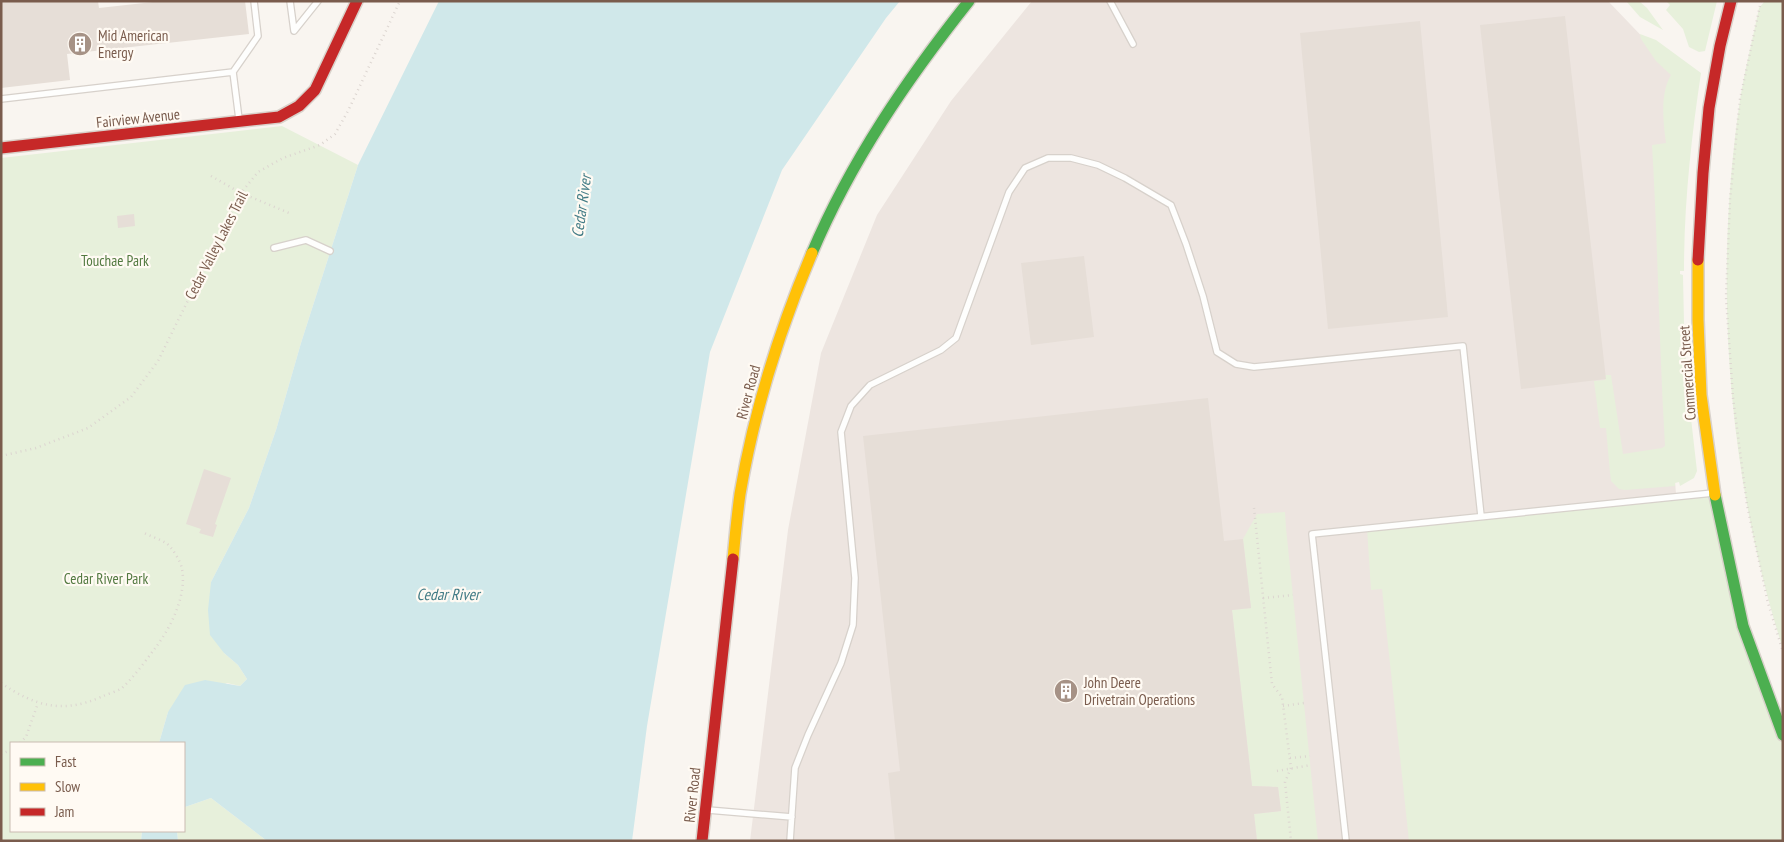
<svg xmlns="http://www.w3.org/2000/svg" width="1784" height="842" font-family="'PT Sans Narrow',sans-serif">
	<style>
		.industrial { fill: #ede5e0 }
		.green { fill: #e7f0db }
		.water { fill: #d0e8ea }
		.building { fill: #e6ded7 }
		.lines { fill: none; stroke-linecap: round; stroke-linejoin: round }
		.lane-casing { stroke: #d7d1cb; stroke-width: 8 }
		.fast-casing { stroke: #d9d2cb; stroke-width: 14 }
		.slow-casing { stroke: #d9d2cb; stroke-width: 14 }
		.jam-casing { stroke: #d9d2cb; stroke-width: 14 }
		.path { stroke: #dcd5d0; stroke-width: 2.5; stroke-dasharray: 1 4; stroke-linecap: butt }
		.lane { stroke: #fefefd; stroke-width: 5.5 }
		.fast { stroke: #4caf50; stroke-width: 11 }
		.slow { stroke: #ffc107; stroke-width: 11 }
		.jam { stroke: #c62828; stroke-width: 11 }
		.labels { text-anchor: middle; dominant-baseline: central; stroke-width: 4.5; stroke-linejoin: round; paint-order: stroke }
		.poi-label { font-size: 15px; fill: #7a5c4d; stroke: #fffaf3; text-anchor: start }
		.street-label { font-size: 15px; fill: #7a5c4d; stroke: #fffaf3 }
		.park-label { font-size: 15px; fill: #537a41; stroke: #fffaf3 }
		.water-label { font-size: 16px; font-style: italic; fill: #437c86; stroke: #fffaf3 }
	</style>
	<rect width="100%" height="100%" fill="#f9f5f0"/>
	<path class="industrial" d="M 1032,1 L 1608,1 L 1677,73 L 1657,230 L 1678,522 L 1783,841 L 750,841 L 788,530 L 821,353 L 877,215 L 951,101 Z"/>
	<path class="green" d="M 1626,1 L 1639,1 L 1647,8 L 1663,30 L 1640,17 Z
		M 1666,1 L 1717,1 L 1705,51 L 1699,52 L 1689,47 L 1683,29 L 1666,10 L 1670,5 Z
		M 1783,1 L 1783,649 C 1727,473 1713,282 1740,100 C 1745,69 1753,38 1759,8 L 1764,2 Z
		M 1640,34 L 1656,40 L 1701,73 C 1691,139 1684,205 1684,271 L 1680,271 L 1680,274 L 1683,275 L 1684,323 L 1688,392 L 1697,471 L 1694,478 L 1680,486 L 1679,482 L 1675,483 L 1675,486 L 1625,490 L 1619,489 L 1611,481 L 1610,473 L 1606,428 L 1600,428 L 1594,381 L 1605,380 L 1605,375 L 1611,375 L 1623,454 L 1662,448 L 1665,446 C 1659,346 1658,245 1652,145 L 1666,143 C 1663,122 1660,93 1671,75 L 1656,61 L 1641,39 Z
		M 282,126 L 358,165 L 301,343 L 276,430 L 249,508 L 211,582 L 224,653 L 238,665 L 247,679 L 240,686 L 227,683 L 168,712 L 159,743 L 11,743 L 11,831 L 142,831 L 141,841 L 1,841 L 1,158 Z
		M 1715,493 L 1728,560 L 1783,735 L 1783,841 L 1409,841 L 1382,589 L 1371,590 L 1367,528 Z
		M 1285,512 L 1286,528 L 1318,841 L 1257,841 L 1254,814 L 1281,811 L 1278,787 L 1252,786 L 1232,610 L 1251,608 L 1243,539 L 1257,514 Z
		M 211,798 L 267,841 L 178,841 L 177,831 L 184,831 L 185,807 Z"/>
	<path class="water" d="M 439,1 L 900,1 L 886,18 L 782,170 L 710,352 L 647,726 L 632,841 L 267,841 L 211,798 L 185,807 L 184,809 L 184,743 L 159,743 L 168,712 L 185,685 L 205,680 L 240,686 L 247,679 L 238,665 L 224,653 L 210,635 L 208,610 L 211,582 L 249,508 L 276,430 L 301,343 L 358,165 Z
		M 142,831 L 177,831 L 178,841 L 141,841 Z"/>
	<path class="building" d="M 1,1 L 98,1 L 99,8 L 162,1 L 245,1 L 249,34 L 67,54 L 70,80 L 1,88 Z
		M 1565,16 L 1606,379 L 1521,389 L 1480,25 Z
		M 1420,21 L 1448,317 L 1328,329 L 1300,33 Z
		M 134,214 L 135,226 L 118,228 L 117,216 Z
		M 1084,256 L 1094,337 L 1031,345 L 1021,263 Z
		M 1208,398 L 1224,541 L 1243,539 L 1251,608 L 1232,610 L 1252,786 L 1278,787 L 1281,811 L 1254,814 L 1257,841 L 895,841 L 888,773 L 900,771 L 863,436 Z
		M 204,469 L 231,478 L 215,524 L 217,525 L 213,537 L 199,533 L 201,529 L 186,524 Z"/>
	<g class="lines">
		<g class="lane-casing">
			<path id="lane" d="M 290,1 L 294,31 L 318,1
				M 1110,1 L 1133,44
				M 233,72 L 258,36 L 254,1
				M 1,99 L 233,72 L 239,119
				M 274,248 L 306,240 L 330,251
				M 708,810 L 792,817
				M 790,841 L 795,768 L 808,735 L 841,663 L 853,625 L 855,578 L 841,432 L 851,406 L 870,385 L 941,350 L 956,338 L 1009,192 L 1025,168 L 1048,158 L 1071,158 L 1098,165 L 1125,178 L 1171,205 L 1186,244 L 1203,296 L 1217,352 L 1236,364 L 1254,367 L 1463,346 L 1481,516
				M 1346,841 L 1312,534 L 1713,493"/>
		</g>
		<g class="fast-casing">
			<path id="fast" d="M 812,253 C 851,161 907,79 969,1
				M 1715,495 L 1743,626 L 1783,735"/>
		</g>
		<g class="slow-casing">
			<path id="slow" d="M 1698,260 L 1698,320 L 1701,395 L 1715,495
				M 733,559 C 735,537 737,516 740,494 C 754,411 779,331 812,253"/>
		</g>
		<g class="jam-casing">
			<path id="jam" d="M 1,148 L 279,117 L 299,106 L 315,90 L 357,1
				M 1698,260 L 1703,173 L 1709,108 L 1720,46 L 1731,1
				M 702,841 L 733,559"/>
		</g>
		<path class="path" d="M 1761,1 L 1740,99 L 1730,199 L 1726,297 L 1733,398 L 1747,505 L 1768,603 L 1783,652
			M 211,176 L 241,193 L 289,213
			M 1,456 L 36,448 L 88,428 L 131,397 L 158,361 L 241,193 L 258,172 L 283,158 L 320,145 L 335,134 L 348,111 L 400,1
			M 1254,508 L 1272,684 L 1282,697 L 1291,768 L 1285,782 L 1291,841
			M 1263,598 L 1293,595
			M 1,683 C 35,706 62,714 101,697 C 107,694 116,692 122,688 C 135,676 146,660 156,647 C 171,627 187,595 182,569 C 181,562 172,547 166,543 C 159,539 150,536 142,532
			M 1283,706 L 1304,703
			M 20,743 L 26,737 L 38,703
			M 1,754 L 11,750
			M 1290,758 L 1310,756
			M 1277,771 L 1311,765"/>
		<use href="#lane" class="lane"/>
		<use href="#fast" class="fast"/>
		<use href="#slow" class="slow"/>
		<use href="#jam" class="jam"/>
	</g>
	<defs>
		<g id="building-disc" transform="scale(1.25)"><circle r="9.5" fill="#a69286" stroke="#fffaf3"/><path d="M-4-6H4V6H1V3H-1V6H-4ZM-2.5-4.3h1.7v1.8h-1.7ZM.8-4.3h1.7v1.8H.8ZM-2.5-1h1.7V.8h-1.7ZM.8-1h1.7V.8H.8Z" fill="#fff"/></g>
	</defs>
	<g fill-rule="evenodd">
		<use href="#building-disc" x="80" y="44"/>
		<use href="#building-disc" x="1066" y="691"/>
	</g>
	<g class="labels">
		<g class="poi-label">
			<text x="98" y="35">Mid American<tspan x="98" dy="17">Energy</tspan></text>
			<text x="1084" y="682">John Deere<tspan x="1084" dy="17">Drivetrain Operations</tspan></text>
		</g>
		<g class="street-label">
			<text transform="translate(138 118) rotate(-6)">Fairview Avenue</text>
			<text transform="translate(216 245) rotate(-63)">Cedar Valley Lakes Trail</text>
			<text transform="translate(1687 373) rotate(-94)">Commercial Street</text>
			<text transform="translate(748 392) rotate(-75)">River Road</text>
			<text transform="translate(692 795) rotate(-84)">River Road</text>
		</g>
		<g class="park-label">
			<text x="115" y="260">Touchae Park</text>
			<text x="106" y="578">Cedar River Park</text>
		</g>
		<g class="water-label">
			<text transform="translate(581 206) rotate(-82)">Cedar River</text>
			<text x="448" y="594">Cedar River</text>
		</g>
	</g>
	<rect width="1784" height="842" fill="none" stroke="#7a5c4d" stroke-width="5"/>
	<rect x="10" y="742" width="175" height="90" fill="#fffaf3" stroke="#cabbb1"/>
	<rect x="20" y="758" width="25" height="8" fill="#4caf50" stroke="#cabbb1"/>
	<text x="55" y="767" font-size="15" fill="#7a5c4d">Fast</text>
	<rect x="20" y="783" width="25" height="8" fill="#ffc107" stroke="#cabbb1"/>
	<text x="55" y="792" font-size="15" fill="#7a5c4d">Slow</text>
	<rect x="20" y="808" width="25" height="8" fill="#c62828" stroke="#cabbb1"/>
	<text x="55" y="817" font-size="15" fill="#7a5c4d">Jam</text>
</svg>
